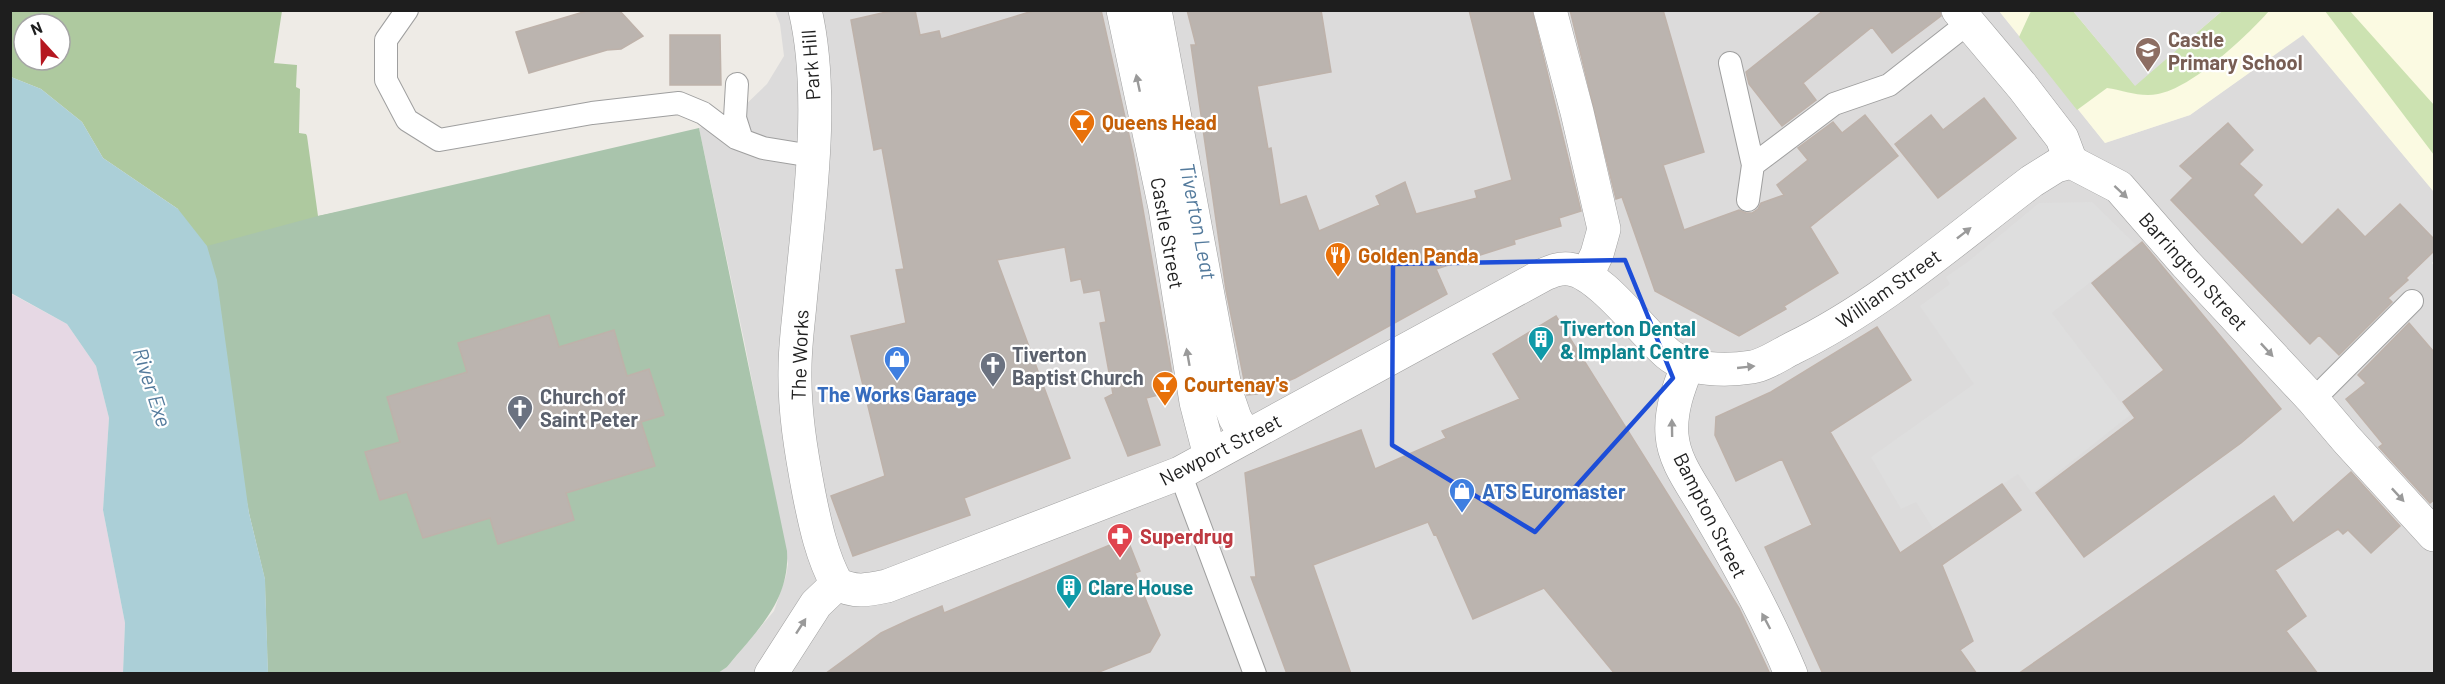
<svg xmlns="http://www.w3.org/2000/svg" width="2445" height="684" font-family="Barlow,sans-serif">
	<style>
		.residential { fill: #dcdbdb }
		.industrial { fill: #e6d8e4 }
		.education { fill: #fbfae2 }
		.grass { fill: #cce2b1 }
		.forest { fill: #aec99f; fill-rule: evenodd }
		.cemetery { fill: #a9c4ac }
		.parking { fill: #dedede }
		.water { fill: #abcfd7 }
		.building { fill: #bbb4af; stroke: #beb2aa; stroke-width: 1.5 }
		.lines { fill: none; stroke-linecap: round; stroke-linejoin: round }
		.service-casing { stroke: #9f9f9f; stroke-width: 24 }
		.minor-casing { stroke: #9f9f9f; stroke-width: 34 }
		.tertiary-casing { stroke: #9f9f9f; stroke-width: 34 }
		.service { stroke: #fff; stroke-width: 22 }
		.minor { stroke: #fff; stroke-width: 33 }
		.tertiary { stroke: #fff; stroke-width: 33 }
		.oneway { fill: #9a9a9a }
		.marked { fill: none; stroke: #1d4ed8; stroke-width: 4.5; stroke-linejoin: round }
		.labels { text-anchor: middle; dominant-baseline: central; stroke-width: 4.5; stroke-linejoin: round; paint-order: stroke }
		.education-label { font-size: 20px; font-weight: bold; fill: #785e54; stroke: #fff; text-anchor: start }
		.street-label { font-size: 20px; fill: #1e1e1e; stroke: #fff }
		.food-label { font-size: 20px; font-weight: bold; fill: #c56008; stroke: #fff; text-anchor: start }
		.culture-label { font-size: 20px; font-weight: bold; fill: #0d838f; stroke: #fff; text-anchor: start }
		.worship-label { font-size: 20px; font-weight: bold; fill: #5b616d; stroke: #fff; text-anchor: start }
		.shop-label { font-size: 20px; font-weight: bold; fill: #366cbe; stroke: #fff }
		.health-label { font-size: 20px; font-weight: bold; fill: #be3a42; stroke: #fff; text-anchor: start }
		.water-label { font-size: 21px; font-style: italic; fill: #537a9c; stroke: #fff }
	</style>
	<rect width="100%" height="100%" fill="#eeebe6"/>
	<path class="residential" d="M 775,11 L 1999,11 L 2105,143 L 2190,115 L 2303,34 L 2434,192 L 2434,260 L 2432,263 L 2434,266 L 2434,673 L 718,673 L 727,667 L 774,611 L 786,576 L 788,564 L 744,340 L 699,128 L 740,110 L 767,84 L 784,56 L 780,24 Z"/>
	<path class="industrial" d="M 10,293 L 67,324 L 96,366 L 109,418 L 103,510 L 125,623 L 123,673 L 11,673 Z"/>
	<path class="education" d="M 1999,11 L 2434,11 L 2434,192 L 2303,35 L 2190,115 L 2105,143 Z"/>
	<path class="grass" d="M 2031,11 L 2073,11 L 2135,85 L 2222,11 L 2269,11 C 2246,37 2192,88 2158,94 C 2141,98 2123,90 2107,88 L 2077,110 L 2019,37 Z
		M 2325,11 L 2350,11 L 2434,105 L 2434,155 Z"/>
	<path class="forest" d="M 10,11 L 282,11 L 274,63 L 297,65 L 296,87 L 300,89 L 299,133 L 306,134 L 307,136 L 318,216 L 338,212 L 268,673 L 265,579 L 178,209 L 103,158 L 82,122 L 41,89 L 11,77 ZM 24,24 L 60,24 L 60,60 L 24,60 Z"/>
	<path class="cemetery" d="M 699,128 L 787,551 C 790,602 756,631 727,667 L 718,673 L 268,673 L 265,579 L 249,513 L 217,280 L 207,246 L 318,216 Z"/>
	<path class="parking" d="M 2073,11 L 2222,11 L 2135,86 Z
		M 2092,202 L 2136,245 L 2052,313 L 2130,415 L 2032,493 L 2018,474 L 1934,530 L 1916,502 L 1901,509 L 1871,457 L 1974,384 L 1920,306 L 1950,284 L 1946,277 L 1969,261 L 2039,203 Z"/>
	<path class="water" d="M 11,77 L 41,89 L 82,122 L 103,158 L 178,209 L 207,246 L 217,280 L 249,513 L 265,579 L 268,673 L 123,673 L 125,623 L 103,510 L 109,418 L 96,366 L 67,324 L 11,293 Z"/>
	<path class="building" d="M 590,10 L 619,10 L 643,36 L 621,49 L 607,50 L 529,73 L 516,32 Z
		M 895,10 L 915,10 L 920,35 L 939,31 L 941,39 L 1036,10 L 1101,10 L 1133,153 L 1175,391 L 1146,398 L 1160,445 L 1128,456 L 1105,398 L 1113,394 L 1100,323 L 1106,322 L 1100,290 L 1084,293 L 1081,279 L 1071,281 L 1065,247 L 997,260 L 1070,458 L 964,498 L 970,515 L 853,556 L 831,496 L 885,476 L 851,336 L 906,323 L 896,270 L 904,269 L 882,148 L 874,150 L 851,20 Z
		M 1187,10 L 1321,10 L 1331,72 L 1257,86 L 1268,149 L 1271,148 L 1280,205 L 1306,196 L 1319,231 L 1380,205 L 1376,196 L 1405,182 L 1416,214 L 1477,198 L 1475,191 L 1512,180 L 1469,10 L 1532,10 L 1581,211 L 1559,218 L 1561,226 L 1514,240 L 1515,244 L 1436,269 L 1447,294 L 1295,378 L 1257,394 L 1247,395 L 1226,290 L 1191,45 L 1196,45 Z
		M 1570,10 L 1663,10 L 1704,152 L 1663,165 L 1684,230 L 1739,210 L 1746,213 L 1752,213 L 1758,209 L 1761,203 L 1784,195 L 1777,185 L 1808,160 L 1798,148 L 1833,122 L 1842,133 L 1865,115 L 1898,156 L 1810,227 L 1838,273 L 1784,306 L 1786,309 L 1739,336 L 1655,291 L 1622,197 L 1616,199 Z
		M 1824,10 L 1940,10 L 1941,16 L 1892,53 L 1872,27 L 1803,83 L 1816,100 L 1782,126 L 1749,84 L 1746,72 Z
		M 670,35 L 720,35 L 721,85 L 670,85 Z
		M 1984,98 L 2016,138 L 1938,198 L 1895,144 L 1931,115 L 1943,130 Z
		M 2228,123 L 2253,150 L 2239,164 L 2262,185 L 2253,195 L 2302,245 L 2338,209 L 2365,237 L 2400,204 L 2434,239 L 2434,251 L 2406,278 L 2408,280 L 2388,298 L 2392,302 L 2339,355 L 2319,335 L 2310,344 L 2171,200 L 2193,178 L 2180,166 Z
		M 2142,242 L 2281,409 L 2241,443 L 2084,557 L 2036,493 L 2135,418 L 2123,402 L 2164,370 L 2092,283 Z
		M 549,315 L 559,347 L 614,330 L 627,376 L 649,369 L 664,415 L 641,422 L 655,466 L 566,493 L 574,520 L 498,544 L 490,518 L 423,538 L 407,492 L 380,500 L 365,452 L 400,442 L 387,397 L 467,372 L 458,343 Z
		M 1556,316 L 1739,608 L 1770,674 L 1615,674 L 1544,588 L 1473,619 L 1436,534 L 1434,535 L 1428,522 L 1313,565 L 1351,674 L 1287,674 L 1251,577 L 1256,577 L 1245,473 L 1361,430 L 1375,469 L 1446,438 L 1442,431 L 1520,399 L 1493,354 Z
		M 2409,323 L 2434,352 L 2434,500 L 2430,503 L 2379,447 L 2383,444 L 2346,399 L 2366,383 L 2358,375 Z
		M 1877,327 L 1911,380 L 1830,432 L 1900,553 L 2002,484 L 2021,510 L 1942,565 L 1973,641 L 1960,650 L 1977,674 L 1823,674 L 1765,547 L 1812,525 L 1782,459 L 1736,481 L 1715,435 L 1716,417 L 1771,392 Z
		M 2351,472 L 2400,526 L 2371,553 L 2348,530 L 2343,534 L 2338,529 L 2275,570 L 2306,616 L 2286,631 L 2318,674 L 2018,674 L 2274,496 L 2293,523 Z
		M 1127,538 L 1140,571 L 1135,573 L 1160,635 L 1150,652 L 1094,674 L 825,674 L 881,633 L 911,619 L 942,606 L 944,613 Z"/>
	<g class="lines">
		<g class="service-casing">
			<path id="service" d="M 407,10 L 386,40 L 386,80 L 407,120 L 439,140 L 592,113 L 679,103 L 703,113 L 736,138 L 763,148 L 812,156
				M 1730,63 L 1753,165 L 1834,104 L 1889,85 L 1968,23
				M 737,84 L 735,118 L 742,140
				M 1748,200 L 1753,165
				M 2313,400 L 2412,301
				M 1180,473 L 1255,674"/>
		</g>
		<g class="minor-casing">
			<path id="minor" d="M 1123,10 L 1165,208 L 1196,402 L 1210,456
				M 1155,10 L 1226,392 L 1235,418 L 1246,437
				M 1550,10 L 1577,112 L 1604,229 L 1597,254 L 1587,275
				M 1958,10 L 2022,86 L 2062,138 L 2071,162"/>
		</g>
		<g class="tertiary-casing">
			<path id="tertiary" d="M 805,10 C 826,98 808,215 800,304 C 798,325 795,347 795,368 C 794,410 801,452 809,494 C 815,524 822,557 837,584
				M 1688,364 C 1679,387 1670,410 1672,435 C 1674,464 1696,489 1709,514 C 1739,565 1768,619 1791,674
				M 837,584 C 855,593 868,590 887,586 L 1180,473 L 1543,275 C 1552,271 1559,268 1569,269 C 1599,272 1644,334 1668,354 C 1688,371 1727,371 1752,367 C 1765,365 1781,354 1793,348 C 1881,305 1954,240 2032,181 L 2056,166 L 2071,162 L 2119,187 L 2186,264 L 2313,400 L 2347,440 L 2434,535
				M 771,674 L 816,604 L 837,584"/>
		</g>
		<use href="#service" class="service"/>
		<use href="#minor" class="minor"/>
		<use href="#tertiary" class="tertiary"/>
	</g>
	<defs><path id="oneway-solid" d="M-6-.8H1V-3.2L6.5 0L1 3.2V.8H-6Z" transform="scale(1.5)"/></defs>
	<g class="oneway">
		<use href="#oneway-solid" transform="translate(1138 83) rotate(-102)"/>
		<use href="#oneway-solid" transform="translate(2121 192) rotate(43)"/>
		<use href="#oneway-solid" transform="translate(1964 233) rotate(-38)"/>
		<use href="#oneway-solid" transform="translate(2267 350) rotate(47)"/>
		<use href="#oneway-solid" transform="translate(1188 357) rotate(-100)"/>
		<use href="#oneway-solid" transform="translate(1746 367) rotate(-6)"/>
		<use href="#oneway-solid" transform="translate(1672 428) rotate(-91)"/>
		<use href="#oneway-solid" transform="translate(2398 495) rotate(47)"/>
		<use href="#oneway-solid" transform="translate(1766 621) rotate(-118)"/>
		<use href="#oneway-solid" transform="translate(801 626) rotate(-57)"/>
	</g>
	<path class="marked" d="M 1625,260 L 1673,378 L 1535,532 L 1392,445 L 1393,264 Z"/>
	<defs>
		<g id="school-pin" transform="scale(1.35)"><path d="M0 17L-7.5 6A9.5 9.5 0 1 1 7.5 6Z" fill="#8d6e63" stroke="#fff"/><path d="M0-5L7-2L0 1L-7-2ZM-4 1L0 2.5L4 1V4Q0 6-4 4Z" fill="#fff"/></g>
		<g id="bar-pin" transform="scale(1.35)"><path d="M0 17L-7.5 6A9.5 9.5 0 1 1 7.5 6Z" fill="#e8710a" stroke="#fff"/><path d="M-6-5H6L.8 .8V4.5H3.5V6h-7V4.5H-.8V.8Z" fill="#fff"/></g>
		<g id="restaurant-pin" transform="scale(1.35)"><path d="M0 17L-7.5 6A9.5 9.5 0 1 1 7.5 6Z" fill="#e8710a" stroke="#fff"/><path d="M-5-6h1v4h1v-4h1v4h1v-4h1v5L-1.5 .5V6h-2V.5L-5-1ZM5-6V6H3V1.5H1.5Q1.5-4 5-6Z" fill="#fff"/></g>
		<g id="building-pin" transform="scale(1.35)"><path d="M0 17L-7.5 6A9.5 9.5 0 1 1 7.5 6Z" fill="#0f9aa8" stroke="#fff"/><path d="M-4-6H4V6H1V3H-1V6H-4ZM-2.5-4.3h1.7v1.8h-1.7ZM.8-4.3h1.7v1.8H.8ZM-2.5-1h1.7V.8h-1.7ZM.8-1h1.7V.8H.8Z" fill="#fff"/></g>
		<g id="shop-pin" transform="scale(1.35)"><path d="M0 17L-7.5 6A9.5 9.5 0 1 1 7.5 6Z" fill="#3f7fe0" stroke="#fff"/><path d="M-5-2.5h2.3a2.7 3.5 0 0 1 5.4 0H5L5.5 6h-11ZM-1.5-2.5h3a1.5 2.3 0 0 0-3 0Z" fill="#fff"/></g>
		<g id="church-pin" transform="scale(1.35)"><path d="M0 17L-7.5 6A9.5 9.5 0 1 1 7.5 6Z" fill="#6b7280" stroke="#fff"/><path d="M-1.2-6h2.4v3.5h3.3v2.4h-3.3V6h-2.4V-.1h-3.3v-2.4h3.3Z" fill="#fff"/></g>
		<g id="pharmacy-pin" transform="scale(1.35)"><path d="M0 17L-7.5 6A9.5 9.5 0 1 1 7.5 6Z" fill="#e0444e" stroke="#fff"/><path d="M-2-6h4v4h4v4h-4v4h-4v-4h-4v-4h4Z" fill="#fff"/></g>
	</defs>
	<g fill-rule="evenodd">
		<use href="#school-pin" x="2148" y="50"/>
		<use href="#bar-pin" x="1082" y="122"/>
		<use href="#restaurant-pin" x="1338" y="255"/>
		<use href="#building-pin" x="1541" y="339"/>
		<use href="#shop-pin" x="897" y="359"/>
		<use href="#church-pin" x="993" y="365"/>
		<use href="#bar-pin" x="1165" y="384"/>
		<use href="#church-pin" x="520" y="408"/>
		<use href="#shop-pin" x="1462" y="491"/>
		<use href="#pharmacy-pin" x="1120" y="536"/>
		<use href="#building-pin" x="1069" y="587"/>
	</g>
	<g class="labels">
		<g class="education-label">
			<text x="2168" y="39">Castle<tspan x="2168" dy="23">Primary School</tspan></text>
		</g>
		<g class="street-label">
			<text transform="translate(810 65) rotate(-94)">Park Hill</text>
			<text transform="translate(1168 233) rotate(80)">Castle Street</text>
			<text transform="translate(2194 271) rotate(48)">Barrington Street</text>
			<text transform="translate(1888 288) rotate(-35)">William Street</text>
			<text transform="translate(799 355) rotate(-88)">The Works</text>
			<text transform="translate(1220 449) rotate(-27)">Newport Street</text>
			<text transform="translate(1711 515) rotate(63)">Bampton Street</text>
		</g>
		<g class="food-label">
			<text x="1102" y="122">Queens Head</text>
			<text x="1358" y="255">Golden Panda</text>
			<text x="1184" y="384">Courtenay's</text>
		</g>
		<g class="culture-label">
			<text x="1560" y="328">Tiverton Dental<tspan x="1560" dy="23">&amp; Implant Centre</tspan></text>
			<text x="1088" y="587">Clare House</text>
		</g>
		<g class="worship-label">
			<text x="1012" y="354">Tiverton<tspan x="1012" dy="23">Baptist Church</tspan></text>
			<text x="540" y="396">Church of<tspan x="540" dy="23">Saint Peter</tspan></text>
		</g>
		<g class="shop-label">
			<text x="897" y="394">The Works Garage</text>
			<text x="1482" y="491" text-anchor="start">ATS Euromaster</text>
		</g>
		<g class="health-label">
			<text x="1140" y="536">Superdrug</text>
		</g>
		<g class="water-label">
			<text transform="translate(1199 221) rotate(79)">Tiverton Leat</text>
			<text transform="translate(153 387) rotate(72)">River Exe</text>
		</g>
	</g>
	<rect width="2445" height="684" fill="none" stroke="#1e1e1e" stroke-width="24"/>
	<g transform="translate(42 42) rotate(338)"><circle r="28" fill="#ffffff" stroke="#a5a5a5" stroke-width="1.5"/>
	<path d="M0-4.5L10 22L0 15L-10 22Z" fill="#b51720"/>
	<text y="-9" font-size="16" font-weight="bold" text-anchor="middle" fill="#1e1e1e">N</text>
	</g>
</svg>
